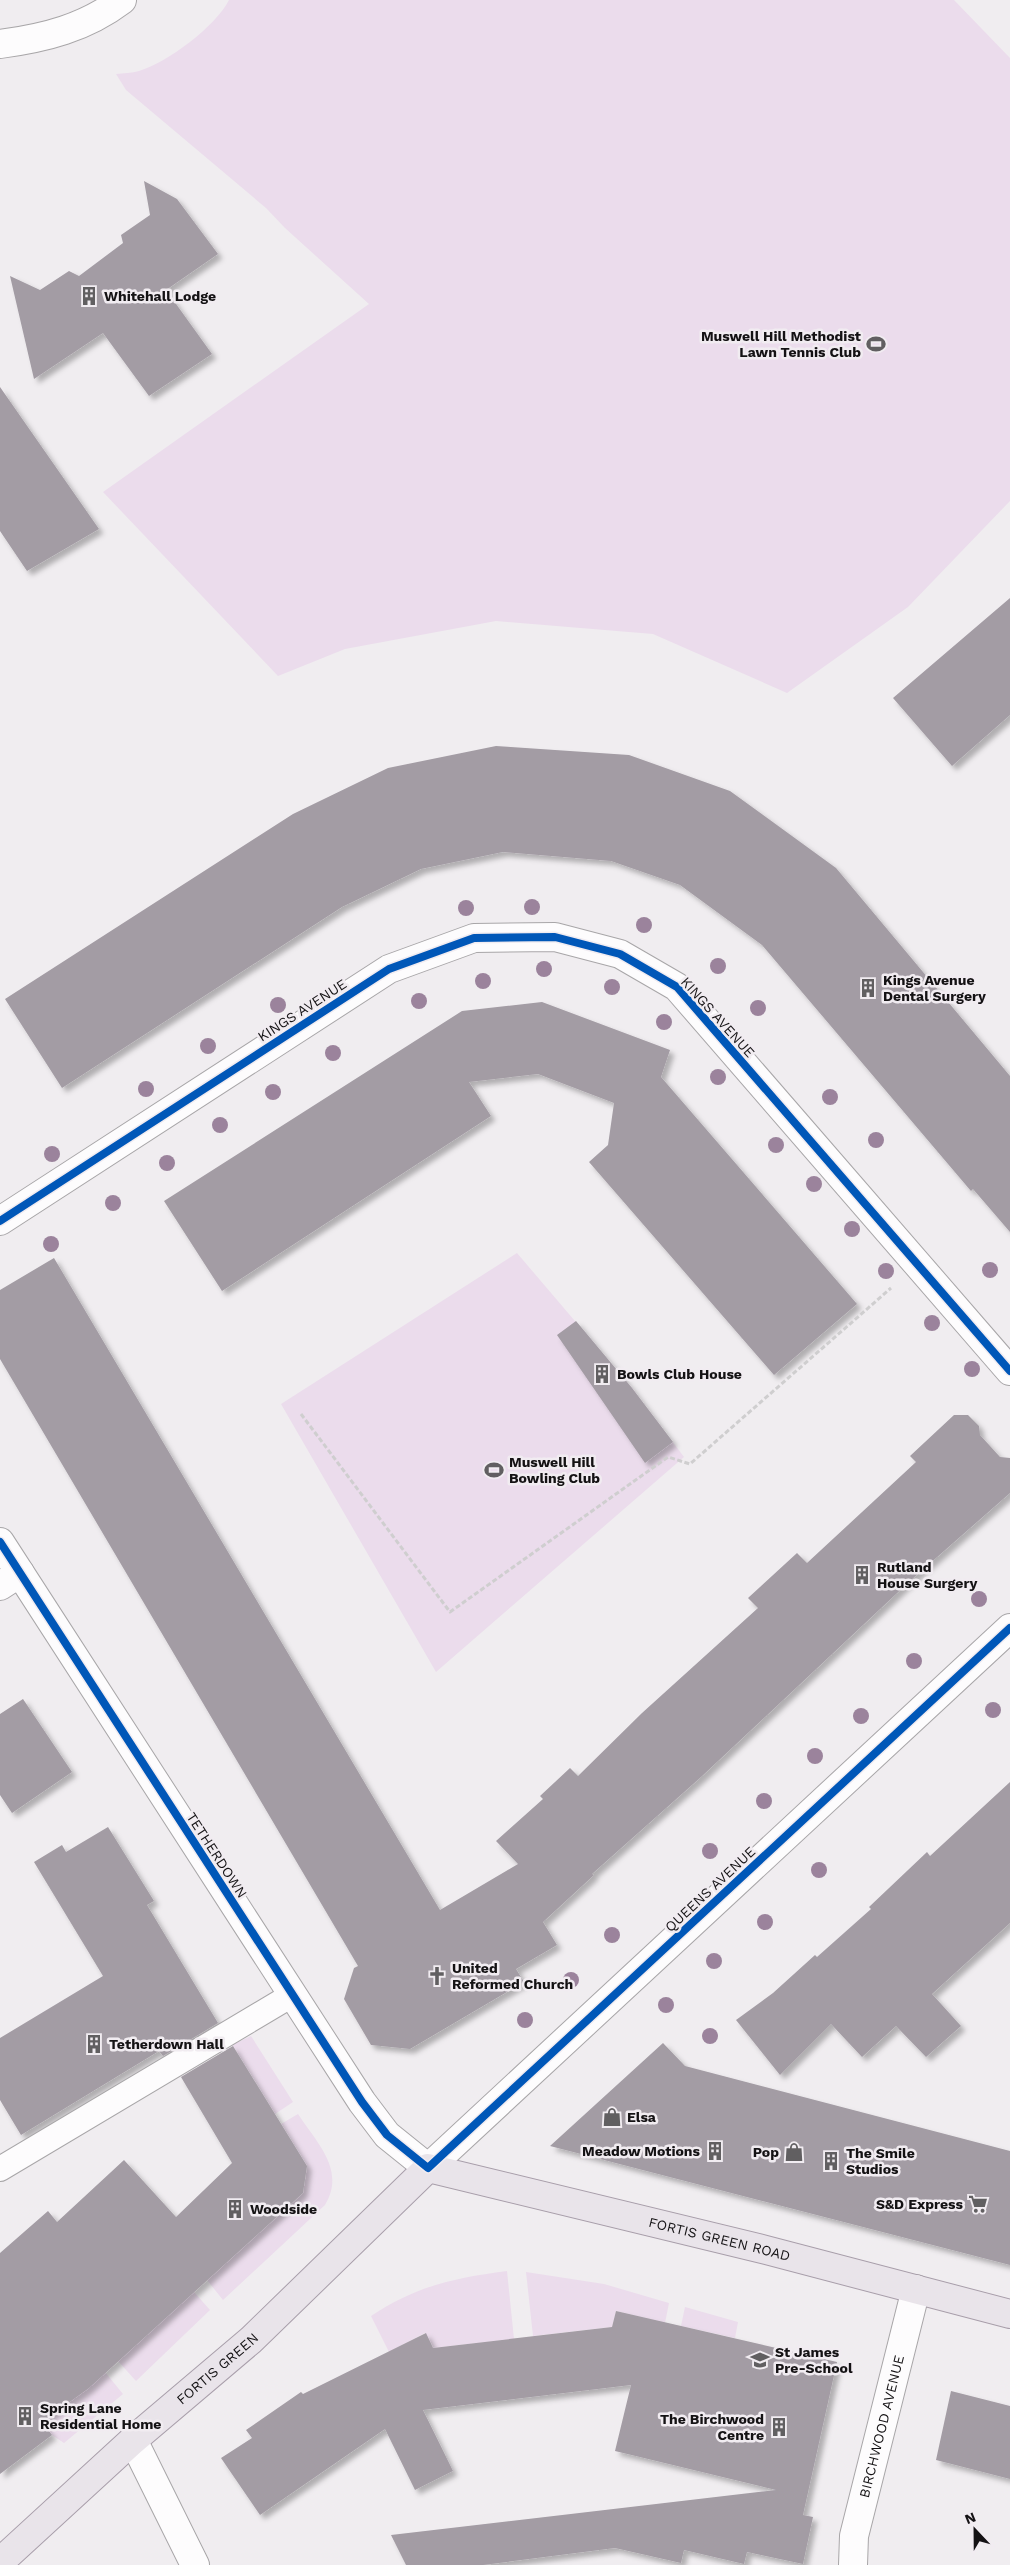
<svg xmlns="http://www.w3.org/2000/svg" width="1010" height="2565" font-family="'Work Sans',sans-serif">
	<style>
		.green { fill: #ebdcec }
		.building { fill: #a39ca4; filter: url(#shadow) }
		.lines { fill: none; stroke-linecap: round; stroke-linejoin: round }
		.lane-casing { stroke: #a8a6a8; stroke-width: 26 }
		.street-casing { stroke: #a8a6a8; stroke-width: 30 }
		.secondary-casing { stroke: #a8a6a8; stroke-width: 30 }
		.primary-casing { stroke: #a89eaa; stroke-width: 30 }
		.path { stroke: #cfcecf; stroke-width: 3; stroke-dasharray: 5 2.5; stroke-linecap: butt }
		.lane { stroke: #fdfcfd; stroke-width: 24 }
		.street { stroke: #fdfcfd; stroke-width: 28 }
		.secondary { stroke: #fdfcfd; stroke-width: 28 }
		.primary { stroke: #e9e4ea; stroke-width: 28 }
		.cycleway-casing { stroke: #f1ecf1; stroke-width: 11 }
		.cycleway { stroke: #0057b8; stroke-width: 8 }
		.tree { fill: #9b839c }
		.labels { text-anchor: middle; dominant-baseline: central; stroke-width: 5; stroke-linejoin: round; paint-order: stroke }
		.poi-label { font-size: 14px; font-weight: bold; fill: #141214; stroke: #f1ecf1; text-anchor: start }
		.street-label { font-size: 14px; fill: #141214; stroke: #f1ecf1 }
	</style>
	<defs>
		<filter id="shadow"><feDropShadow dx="4.5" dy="4.5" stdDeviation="2.5" flood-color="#0004"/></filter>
	</defs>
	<rect width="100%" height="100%" fill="#f0edf0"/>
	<path class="green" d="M 229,0 L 954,0 L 1010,58 L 1010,501 L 908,607 L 787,693 L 653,634 L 496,621 L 345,649 L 278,676 L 103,492 L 369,304 L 285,228 L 266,208 L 126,90 L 116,74 C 123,73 132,73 139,71 C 168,62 215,27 229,0 Z
		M 517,1253 L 632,1388 L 684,1457 L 436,1672 L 281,1404 Z
		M 251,2036 L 293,2102 L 275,2114 L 232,2045 Z
		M 298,2114 C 317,2143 346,2170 325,2205 L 223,2300 L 207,2280 L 303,2193 L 307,2166 L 281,2124 Z
		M 507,2271 L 514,2339 L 433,2348 L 425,2333 L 389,2352 L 371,2316 C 416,2286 454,2278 507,2271 Z
		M 526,2272 L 604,2284 L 669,2303 L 665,2323 L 616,2311 L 612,2327 L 533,2336 Z
		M 194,2292 L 210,2310 L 136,2381 L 118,2361 Z
		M 685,2307 L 738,2322 L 735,2338 L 681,2326 Z
		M 105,2372 L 123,2394 L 64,2443 L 52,2435 L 42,2422 Z"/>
	<path class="building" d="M 144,181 L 177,199 L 218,254 L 166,290 L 212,354 L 149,396 L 103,333 L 34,379 L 10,276 L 40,290 L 69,271 L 79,276 L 123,243 L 121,235 L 150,215 Z
		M 0,387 L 99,529 L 27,571 L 0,531 Z
		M 1010,598 L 1010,715 L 952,766 L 893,698 Z
		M 496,746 L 629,755 L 730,791 L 836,868 L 1010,1076 L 1010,1232 L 973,1189 L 971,1191 L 762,945 L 680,885 L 611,861 L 503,852 L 421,869 L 342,907 L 62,1088 L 5,999 L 293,814 L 388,768 Z
		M 542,1002 L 670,1050 L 661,1077 L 857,1304 L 774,1375 L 589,1162 L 608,1145 L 614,1103 L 538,1074 L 469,1082 L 491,1116 L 222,1291 L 164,1201 L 462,1011 Z
		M 54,1258 L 440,1910 L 518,1864 L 496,1841 L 543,1799 L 540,1796 L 570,1768 L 578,1776 L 642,1713 L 758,1608 L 748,1598 L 797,1553 L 807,1563 L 916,1462 L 910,1456 L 954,1415 L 968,1415 L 979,1426 L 980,1435 L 1000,1457 L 1010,1458 L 1010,1493 L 911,1580 L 701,1777 L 592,1874 L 594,1875 L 543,1922 L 557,1945 L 516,1969 L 524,1982 L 410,2049 L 371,2045 L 344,1999 L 354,1968 L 358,1966 L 0,1359 L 0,1290 Z
		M 576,1321 L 632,1388 L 673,1442 L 645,1463 L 557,1335 Z
		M 23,1699 L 72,1772 L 12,1813 L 0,1795 L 0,1714 Z
		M 1010,1782 L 1010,1923 L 932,1994 L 961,2026 L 926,2057 L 896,2026 L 862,2057 L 831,2024 L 780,2075 L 736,2020 L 773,1993 L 815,1955 L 817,1957 L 871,1909 L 869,1907 L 927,1852 L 930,1856 Z
		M 108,1827 L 154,1901 L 147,1905 L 218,2023 L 163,2056 L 159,2051 L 21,2135 L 0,2100 L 0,2038 L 103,1976 L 34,1862 L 62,1845 L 66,1852 Z
		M 663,2043 L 685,2066 L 1010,2151 L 1010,2265 L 550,2146 Z
		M 233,2046 L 307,2166 L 303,2193 L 89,2388 L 42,2422 L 52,2435 L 0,2474 L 0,2253 L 48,2211 L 57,2222 L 124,2160 L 176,2217 L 232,2163 L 181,2077 Z
		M 616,2311 L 837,2362 L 803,2515 L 813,2517 L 803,2564 L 747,2552 L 744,2564 L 684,2550 L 681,2563 L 615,2548 L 483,2565 L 406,2565 L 391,2535 L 776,2490 L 615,2451 L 631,2385 L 423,2410 L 453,2471 L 415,2490 L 385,2429 L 260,2515 L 221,2458 L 252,2438 L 246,2430 L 301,2392 L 303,2394 L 426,2333 L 433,2348 L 612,2327 Z
		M 951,2391 L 1010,2406 L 1010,2479 L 936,2460 Z"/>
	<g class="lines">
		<g class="lane-casing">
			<path id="lane" d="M 0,2169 L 292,1995"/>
		</g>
		<g class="street-casing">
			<g id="street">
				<path d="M 0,1221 L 389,969 L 474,938 L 555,937 L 620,954 L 677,987 L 1010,1371"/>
				<path d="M 0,1586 L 20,1573"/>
				<path d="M 428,2168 L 1010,1628"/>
				<path d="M 133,2440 L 195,2565"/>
				<path id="s1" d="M 853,2565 L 854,2536 L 916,2289"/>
			</g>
		</g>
		<g class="secondary-casing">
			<path id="secondary" d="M 0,44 C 45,38 85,28 122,0
				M 0,1542 L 362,2102 L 387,2135 L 428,2168"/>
		</g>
		<g class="primary-casing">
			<g id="primary">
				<path id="s2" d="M 0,2562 L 133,2440 L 251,2340 L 428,2168 L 766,2250 L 1010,2314"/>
			</g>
		</g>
		<path class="path" d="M 301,1414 L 450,1612 L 668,1457 L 690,1464 L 891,1288"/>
		<use href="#lane" class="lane"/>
		<use href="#street" class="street"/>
		<use href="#secondary" class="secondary"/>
		<use href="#primary" class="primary"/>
		<g class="cycleway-casing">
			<path id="cycleway" d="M 0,1221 L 389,969 L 474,938 L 555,937 L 620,954 L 677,987 L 1010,1371
				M 0,1542 L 362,2102 L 387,2135 L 428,2168 L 1010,1628"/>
		</g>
		<use href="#cycleway" class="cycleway"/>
	</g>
	<g class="tree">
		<circle cx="532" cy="907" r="8"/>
		<circle cx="466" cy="908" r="8"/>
		<circle cx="644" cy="925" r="8"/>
		<circle cx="718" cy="966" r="8"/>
		<circle cx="544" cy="969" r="8"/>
		<circle cx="483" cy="981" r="8"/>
		<circle cx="612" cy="987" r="8"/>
		<circle cx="419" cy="1001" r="8"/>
		<circle cx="278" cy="1005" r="8"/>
		<circle cx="758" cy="1008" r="8"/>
		<circle cx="664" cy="1022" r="8"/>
		<circle cx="208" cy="1046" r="8"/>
		<circle cx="333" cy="1053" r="8"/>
		<circle cx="718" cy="1077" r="8"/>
		<circle cx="146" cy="1089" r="8"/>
		<circle cx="273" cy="1092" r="8"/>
		<circle cx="830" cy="1097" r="8"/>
		<circle cx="220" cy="1125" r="8"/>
		<circle cx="876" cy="1140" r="8"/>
		<circle cx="776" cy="1145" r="8"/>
		<circle cx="52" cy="1154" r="8"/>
		<circle cx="167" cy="1163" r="8"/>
		<circle cx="814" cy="1184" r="8"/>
		<circle cx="113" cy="1203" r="8"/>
		<circle cx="852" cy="1229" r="8"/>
		<circle cx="51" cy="1244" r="8"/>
		<circle cx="990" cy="1270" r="8"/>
		<circle cx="886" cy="1271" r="8"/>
		<circle cx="932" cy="1323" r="8"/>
		<circle cx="972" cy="1369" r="8"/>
		<circle cx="979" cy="1599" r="8"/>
		<circle cx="914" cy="1661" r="8"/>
		<circle cx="993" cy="1710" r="8"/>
		<circle cx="861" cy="1716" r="8"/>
		<circle cx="815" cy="1756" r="8"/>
		<circle cx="764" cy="1801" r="8"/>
		<circle cx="710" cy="1851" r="8"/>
		<circle cx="819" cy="1870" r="8"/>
		<circle cx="765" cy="1922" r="8"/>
		<circle cx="612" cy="1935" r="8"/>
		<circle cx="714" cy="1961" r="8"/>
		<circle cx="571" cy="1980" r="8"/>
		<circle cx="666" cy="2005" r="8"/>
		<circle cx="525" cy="2020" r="8"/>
		<circle cx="710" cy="2036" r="8"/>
	</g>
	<defs>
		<g id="building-bare" transform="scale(1.5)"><path d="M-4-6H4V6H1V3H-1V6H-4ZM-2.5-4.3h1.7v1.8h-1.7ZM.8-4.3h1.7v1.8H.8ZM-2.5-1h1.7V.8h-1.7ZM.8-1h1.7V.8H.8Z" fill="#615f61" stroke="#f1ecf1" stroke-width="2.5" paint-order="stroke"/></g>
		<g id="stadium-bare" transform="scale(1.5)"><path d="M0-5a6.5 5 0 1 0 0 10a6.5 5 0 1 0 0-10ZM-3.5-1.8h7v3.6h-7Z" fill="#615f61" stroke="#f1ecf1" stroke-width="2.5" paint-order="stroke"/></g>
		<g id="church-bare" transform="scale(1.5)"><path d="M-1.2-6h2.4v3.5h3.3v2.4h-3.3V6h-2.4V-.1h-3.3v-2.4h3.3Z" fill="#615f61" stroke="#f1ecf1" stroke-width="2.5" paint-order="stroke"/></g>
		<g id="shop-bare" transform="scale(1.5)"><path d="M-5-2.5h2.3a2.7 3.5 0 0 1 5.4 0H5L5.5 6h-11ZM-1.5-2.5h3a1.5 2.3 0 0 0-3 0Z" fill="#615f61" stroke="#f1ecf1" stroke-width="2.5" paint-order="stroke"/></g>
		<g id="supermarket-bare" transform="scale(1.5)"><path d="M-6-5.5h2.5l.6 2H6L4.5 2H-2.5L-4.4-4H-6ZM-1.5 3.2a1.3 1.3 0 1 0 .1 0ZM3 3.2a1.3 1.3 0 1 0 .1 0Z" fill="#615f61" stroke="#f1ecf1" stroke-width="2.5" paint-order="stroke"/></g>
		<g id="school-bare" transform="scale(1.5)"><path d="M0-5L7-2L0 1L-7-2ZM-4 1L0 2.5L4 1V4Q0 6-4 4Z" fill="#615f61" stroke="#f1ecf1" stroke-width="2.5" paint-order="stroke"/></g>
	</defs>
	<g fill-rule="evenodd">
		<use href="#building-bare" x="89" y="296"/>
		<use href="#stadium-bare" x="876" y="344"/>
		<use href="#building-bare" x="868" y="988"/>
		<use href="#building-bare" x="602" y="1374"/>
		<use href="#stadium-bare" x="494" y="1470"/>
		<use href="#building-bare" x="862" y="1575"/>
		<use href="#church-bare" x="437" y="1976"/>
		<use href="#building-bare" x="94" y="2044"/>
		<use href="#shop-bare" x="612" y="2117"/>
		<use href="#building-bare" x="715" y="2151"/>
		<use href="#shop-bare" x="794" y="2152"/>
		<use href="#building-bare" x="831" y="2161"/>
		<use href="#supermarket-bare" x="978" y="2204"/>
		<use href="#building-bare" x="235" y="2209"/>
		<use href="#school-bare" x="760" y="2360"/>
		<use href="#building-bare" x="25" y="2416"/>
		<use href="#building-bare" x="779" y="2427"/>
	</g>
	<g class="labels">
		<g class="poi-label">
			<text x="104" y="296">Whitehall Lodge</text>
			<text x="861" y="336" text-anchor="end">Muswell Hill Methodist<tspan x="861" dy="16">Lawn Tennis Club</tspan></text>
			<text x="883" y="980">Kings Avenue<tspan x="883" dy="16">Dental Surgery</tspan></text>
			<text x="617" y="1374">Bowls Club House</text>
			<text x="509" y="1462">Muswell Hill<tspan x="509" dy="16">Bowling Club</tspan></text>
			<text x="877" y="1567">Rutland<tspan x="877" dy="16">House Surgery</tspan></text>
			<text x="452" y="1968">United<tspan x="452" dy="16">Reformed Church</tspan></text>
			<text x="109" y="2044">Tetherdown Hall</text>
			<text x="627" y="2117">Elsa</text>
			<text x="700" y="2151" text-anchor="end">Meadow Motions</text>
			<text x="779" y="2152" text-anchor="end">Pop</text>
			<text x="846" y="2153">The Smile<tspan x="846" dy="16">Studios</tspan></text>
			<text x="963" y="2204" text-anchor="end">S&amp;D Express</text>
			<text x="250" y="2209">Woodside</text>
			<text x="775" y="2352">St James<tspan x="775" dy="16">Pre-School</tspan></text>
			<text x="40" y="2408">Spring Lane<tspan x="40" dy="16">Residential Home</tspan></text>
			<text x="764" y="2419" text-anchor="end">The Birchwood<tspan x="764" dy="16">Centre</tspan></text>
		</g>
		<g class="street-label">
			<text transform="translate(302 1010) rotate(-33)">KINGS AVENUE</text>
			<text transform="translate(718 1017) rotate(48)">KINGS AVENUE</text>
			<text transform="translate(217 1855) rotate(57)">TETHERDOWN</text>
			<text transform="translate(710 1889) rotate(-43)">QUEENS AVENUE</text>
			<text stroke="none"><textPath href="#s2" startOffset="882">FORTIS GREEN ROAD</textPath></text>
			<text stroke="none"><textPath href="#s2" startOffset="291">FORTIS GREEN</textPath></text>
			<text stroke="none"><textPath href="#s1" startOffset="142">BIRCHWOOD AVENUE</textPath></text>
		</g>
	</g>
	<g transform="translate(975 2530) rotate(338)" stroke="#f1ecf1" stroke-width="4" paint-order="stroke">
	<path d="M0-4L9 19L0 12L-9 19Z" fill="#141214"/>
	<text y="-8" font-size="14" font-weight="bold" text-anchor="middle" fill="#141214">N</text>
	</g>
</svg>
